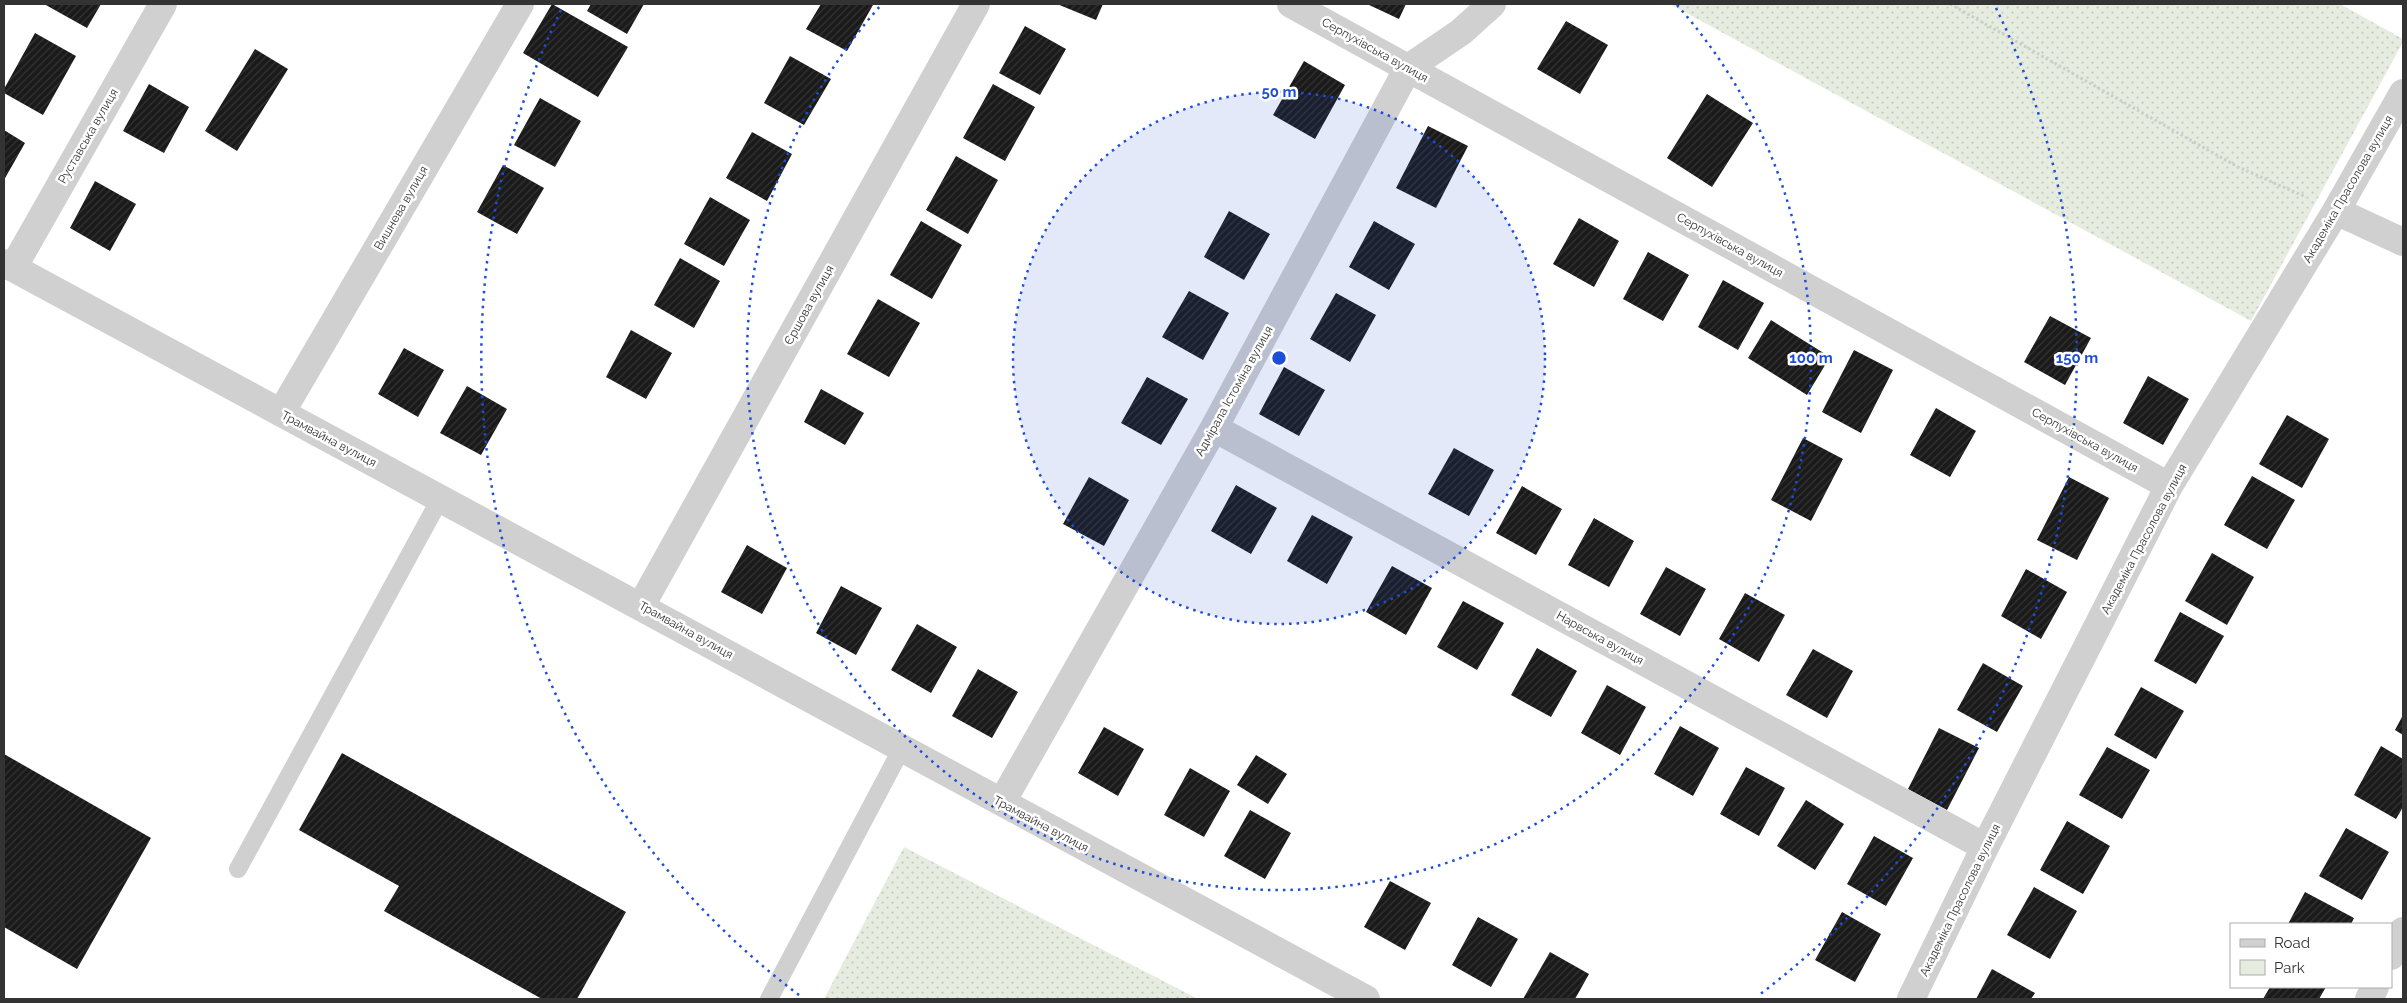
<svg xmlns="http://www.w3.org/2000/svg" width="2407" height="1003" font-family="Raleway,sans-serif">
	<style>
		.green { fill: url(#green-dots) }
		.building { fill: url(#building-hatch) }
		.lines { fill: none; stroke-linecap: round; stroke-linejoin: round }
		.path { stroke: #cdcdcd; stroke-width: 3; stroke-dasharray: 2.5 2.5; stroke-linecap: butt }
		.lane { stroke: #d0d0d0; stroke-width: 18 }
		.street { stroke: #d0d0d0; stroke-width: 28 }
		.ring { fill: none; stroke: #1d4ed8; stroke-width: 2.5; stroke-dasharray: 2.5 5 }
		.labels { text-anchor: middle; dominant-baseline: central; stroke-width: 5; stroke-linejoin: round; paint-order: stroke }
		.street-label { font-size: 12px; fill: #333; stroke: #fff }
		.centre { fill: #1d4ed8; stroke: #fff; stroke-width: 2.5 }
		.ring-label { font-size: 15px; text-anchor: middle; font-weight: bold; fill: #1d4ed8; stroke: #fff; stroke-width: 5; stroke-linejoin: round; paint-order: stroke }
	</style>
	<defs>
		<pattern id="green-dots" width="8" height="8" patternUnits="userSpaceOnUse" patternTransform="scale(1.25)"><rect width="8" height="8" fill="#e6ecdf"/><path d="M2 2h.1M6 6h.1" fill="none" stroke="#c6cbc0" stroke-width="1.8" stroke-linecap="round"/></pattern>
		<pattern id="building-hatch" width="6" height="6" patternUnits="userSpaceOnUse" patternTransform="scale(1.25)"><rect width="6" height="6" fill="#1a1a1a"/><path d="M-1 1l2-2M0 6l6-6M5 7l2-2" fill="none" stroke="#333"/></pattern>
	</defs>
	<rect width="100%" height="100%" fill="#fff"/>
	<path class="green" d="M 1670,4 L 2340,4 L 2403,39 L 2403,42 L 2251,321 Z
		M 904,847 L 1198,999 L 824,999 Z"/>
	<path class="building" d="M 44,4 L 101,4 L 87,28 Z
		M 552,4 L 628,47 L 598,97 L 523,53 Z
		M 591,4 L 644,4 L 627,34 L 587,11 Z
		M 821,4 L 873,5 L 847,51 L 806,29 Z
		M 1057,4 L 1103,4 L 1096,20 Z
		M 1367,4 L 1406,4 L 1399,19 Z
		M 1566,21 L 1608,45 L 1580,94 L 1537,69 Z
		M 1025,26 L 1066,49 L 1040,95 L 999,73 Z
		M 35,33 L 76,56 L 43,115 L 4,93 L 4,89 Z
		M 255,49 L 288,69 L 237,151 L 205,131 Z
		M 790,56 L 831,79 L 804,125 L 764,103 Z
		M 1304,61 L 1345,85 L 1315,139 L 1273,115 Z
		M 149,84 L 189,107 L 164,153 L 123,131 Z
		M 993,84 L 1035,107 L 1005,161 L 963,138 Z
		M 1707,94 L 1753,123 L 1712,187 L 1667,158 Z
		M 540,98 L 581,121 L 555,167 L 514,145 Z
		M 1428,126 L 1468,146 L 1436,208 L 1396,188 Z
		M 4,130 L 25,143 L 4,180 Z
		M 752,132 L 792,154 L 767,201 L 726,178 Z
		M 956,156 L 998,180 L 968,234 L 926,210 Z
		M 503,165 L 544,188 L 517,234 L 477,212 Z
		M 95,181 L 136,204 L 110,251 L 70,228 Z
		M 710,197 L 750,220 L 724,266 L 684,244 Z
		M 1229,211 L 1270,234 L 1244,280 L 1204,257 Z
		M 1579,218 L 1619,241 L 1594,287 L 1553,264 Z
		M 921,221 L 962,245 L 932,299 L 890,275 Z
		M 1374,221 L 1415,244 L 1389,290 L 1349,267 Z
		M 1648,252 L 1689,275 L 1663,321 L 1623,299 Z
		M 680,258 L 720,281 L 694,328 L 654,305 Z
		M 1723,280 L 1764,303 L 1738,350 L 1698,327 Z
		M 1189,291 L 1229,313 L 1203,360 L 1162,337 Z
		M 1336,293 L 1376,315 L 1350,362 L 1310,339 Z
		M 878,299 L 920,323 L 889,377 L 847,354 Z
		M 2050,316 L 2091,338 L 2065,385 L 2024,362 Z
		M 1771,320 L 1830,357 L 1807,395 L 1748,358 Z
		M 631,330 L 672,353 L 646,399 L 606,377 Z
		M 404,348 L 444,370 L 418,417 L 378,394 Z
		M 1854,350 L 1893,370 L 1861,433 L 1822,412 Z
		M 1284,367 L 1325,390 L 1299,436 L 1259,414 Z
		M 2148,376 L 2189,399 L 2163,445 L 2123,423 Z
		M 1147,377 L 1188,399 L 1161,445 L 1121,423 Z
		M 467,386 L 507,409 L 481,455 L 440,433 Z
		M 821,389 L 864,413 L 845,445 L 804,422 Z
		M 1936,408 L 1976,431 L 1950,477 L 1910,455 Z
		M 2287,415 L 2329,439 L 2302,488 L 2259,464 Z
		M 1803,438 L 1843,459 L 1811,521 L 1771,500 Z
		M 1454,448 L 1494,470 L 1469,516 L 1428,494 Z
		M 2252,476 L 2295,500 L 2267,549 L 2224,525 Z
		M 1089,477 L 1129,500 L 1104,546 L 1063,524 Z
		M 2069,477 L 2109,498 L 2077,560 L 2037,540 Z
		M 1236,485 L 1277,508 L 1251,554 L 1211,531 Z
		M 1522,486 L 1562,509 L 1536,555 L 1496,533 Z
		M 1312,515 L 1353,537 L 1327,584 L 1287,561 Z
		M 1594,518 L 1634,541 L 1609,587 L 1568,565 Z
		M 747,545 L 787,568 L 762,614 L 721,592 Z
		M 2212,553 L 2254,577 L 2227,625 L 2185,601 Z
		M 1392,566 L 1432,588 L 1406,635 L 1366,612 Z
		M 1666,567 L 1706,589 L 1680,636 L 1640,614 Z
		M 2026,569 L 2067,592 L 2041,639 L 2001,616 Z
		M 841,586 L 882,608 L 856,655 L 816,633 Z
		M 1745,593 L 1785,615 L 1759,662 L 1719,639 Z
		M 1463,601 L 1504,623 L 1477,670 L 1437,647 Z
		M 2180,612 L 2224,636 L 2196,684 L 2154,661 Z
		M 917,624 L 957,647 L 931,693 L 891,670 Z
		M 1537,648 L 1577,671 L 1551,717 L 1511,695 Z
		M 1813,649 L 1853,671 L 1827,718 L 1786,695 Z
		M 1983,663 L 2023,686 L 1997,732 L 1957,710 Z
		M 978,669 L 1018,692 L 992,738 L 952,716 Z
		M 1607,685 L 1646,707 L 1620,755 L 1581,733 Z
		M 2141,687 L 2184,711 L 2156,759 L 2114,735 Z
		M 2403,715 L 2403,735 L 2395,730 Z
		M 1680,726 L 1719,748 L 1693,796 L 1654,774 Z
		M 1104,727 L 1144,749 L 1118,796 L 1078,773 Z
		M 1939,728 L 1979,748 L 1947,810 L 1908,789 Z
		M 2381,746 L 2403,759 L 2403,807 L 2396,819 L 2354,795 Z
		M 2107,747 L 2150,770 L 2122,819 L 2079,795 Z
		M 342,753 L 626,912 L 577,999 L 542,999 L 384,911 L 399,886 L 299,830 Z
		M 4,754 L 151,838 L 77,969 L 4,927 Z
		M 1256,755 L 1287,774 L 1268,804 L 1237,785 Z
		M 1746,767 L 1785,788 L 1759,836 L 1720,814 Z
		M 1190,768 L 1230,791 L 1204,837 L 1164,815 Z
		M 1806,800 L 1844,824 L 1815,870 L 1777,846 Z
		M 1250,810 L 1291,833 L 1265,879 L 1224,856 Z
		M 2067,821 L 2110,846 L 2083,894 L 2040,870 Z
		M 2346,828 L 2389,852 L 2362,900 L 2319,876 Z
		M 1874,836 L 1913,858 L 1886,906 L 1847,884 Z
		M 1390,881 L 1431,903 L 1405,950 L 1364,927 Z
		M 2034,887 L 2077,911 L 2050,959 L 2007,935 Z
		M 2305,892 L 2354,918 L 2351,924 L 2288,924 Z
		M 1842,912 L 1881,934 L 1855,982 L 1815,960 Z
		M 1478,917 L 1518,939 L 1491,987 L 1452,965 Z
		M 1550,952 L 1589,974 L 1575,999 L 1523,999 Z
		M 1992,969 L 2035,993 L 2031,999 L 1976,999 Z
		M 2270,987 L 2326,987 L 2319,999 L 2263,999 Z"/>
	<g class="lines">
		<path class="path" d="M 1950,4 L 2238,167 L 2306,197"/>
		<path class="lane" d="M 238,869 L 440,499
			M 769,999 L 902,748"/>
		<path class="street" d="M 1291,4 L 2169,486
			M 2336,211 L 2403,242
			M 4,263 L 1366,999
			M 13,268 L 163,4
			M 281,413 L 520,4
			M 1214,428 L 1985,847
			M 641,606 L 976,4
			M 1002,802 L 1214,428 L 1408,68 L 1461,32 L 1492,4
			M 2391,956 L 2403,931
			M 1911,999 L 1985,847 L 2169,486 L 2336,211 L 2403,93
			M 2369,999 L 2375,987"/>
	</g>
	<circle cx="1279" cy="358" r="266" fill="#1d4ed8" fill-opacity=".12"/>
	<g class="ring">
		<circle cx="1279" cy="358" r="266"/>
		<path d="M1677 5A532 532 0 1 1 881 5"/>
		<path d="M799 995A798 798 0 0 1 562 8M1996 8A798 798 0 0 1 1759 995"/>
	</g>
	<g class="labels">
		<g class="street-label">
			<text transform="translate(1375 50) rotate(29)">Серпухівська вулиця</text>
			<text transform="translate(88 136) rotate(-60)">Руставська вулиця</text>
			<text transform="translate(2348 189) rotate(-60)">Академіка Прасолова вулиця</text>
			<text transform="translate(401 208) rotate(-60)">Вишнева вулиця</text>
			<text transform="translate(1730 245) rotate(29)">Серпухівська вулиця</text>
			<text transform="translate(809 305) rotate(-61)">Єршова вулиця</text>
			<text transform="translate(1234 391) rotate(-61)">Адмірала Істоміна вулиця</text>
			<text transform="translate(329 439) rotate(28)">Трамвайна вулиця</text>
			<text transform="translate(2085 440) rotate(29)">Серпухівська вулиця</text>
			<text transform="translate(2144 539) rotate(-62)">Академіка Прасолова вулиця</text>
			<text transform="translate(686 630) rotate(29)">Трамвайна вулиця</text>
			<text transform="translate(1600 638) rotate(29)">Нарвська вулиця</text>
			<text transform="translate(1041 824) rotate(28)">Трамвайна вулиця</text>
			<text transform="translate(1960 900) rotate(-64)">Академіка Прасолова вулиця</text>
		</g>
	</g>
	<circle cx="1279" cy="358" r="8" class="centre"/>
	<g class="ring-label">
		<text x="1279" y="97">50 m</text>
		<text x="1811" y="363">100 m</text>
		<text x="2077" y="363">150 m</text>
	</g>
	<rect width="2407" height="1003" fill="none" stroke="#333333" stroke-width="10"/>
	<rect x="2230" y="923" width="162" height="65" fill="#ffffff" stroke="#adadad"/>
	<rect x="2240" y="939" width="25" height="8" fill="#d0d0d0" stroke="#adadad"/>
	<text x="2274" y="948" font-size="15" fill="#333333">Road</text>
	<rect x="2240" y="960" width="25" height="15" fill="#e6ecdf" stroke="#adadad"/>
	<text x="2274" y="973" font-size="15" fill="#333333">Park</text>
</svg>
